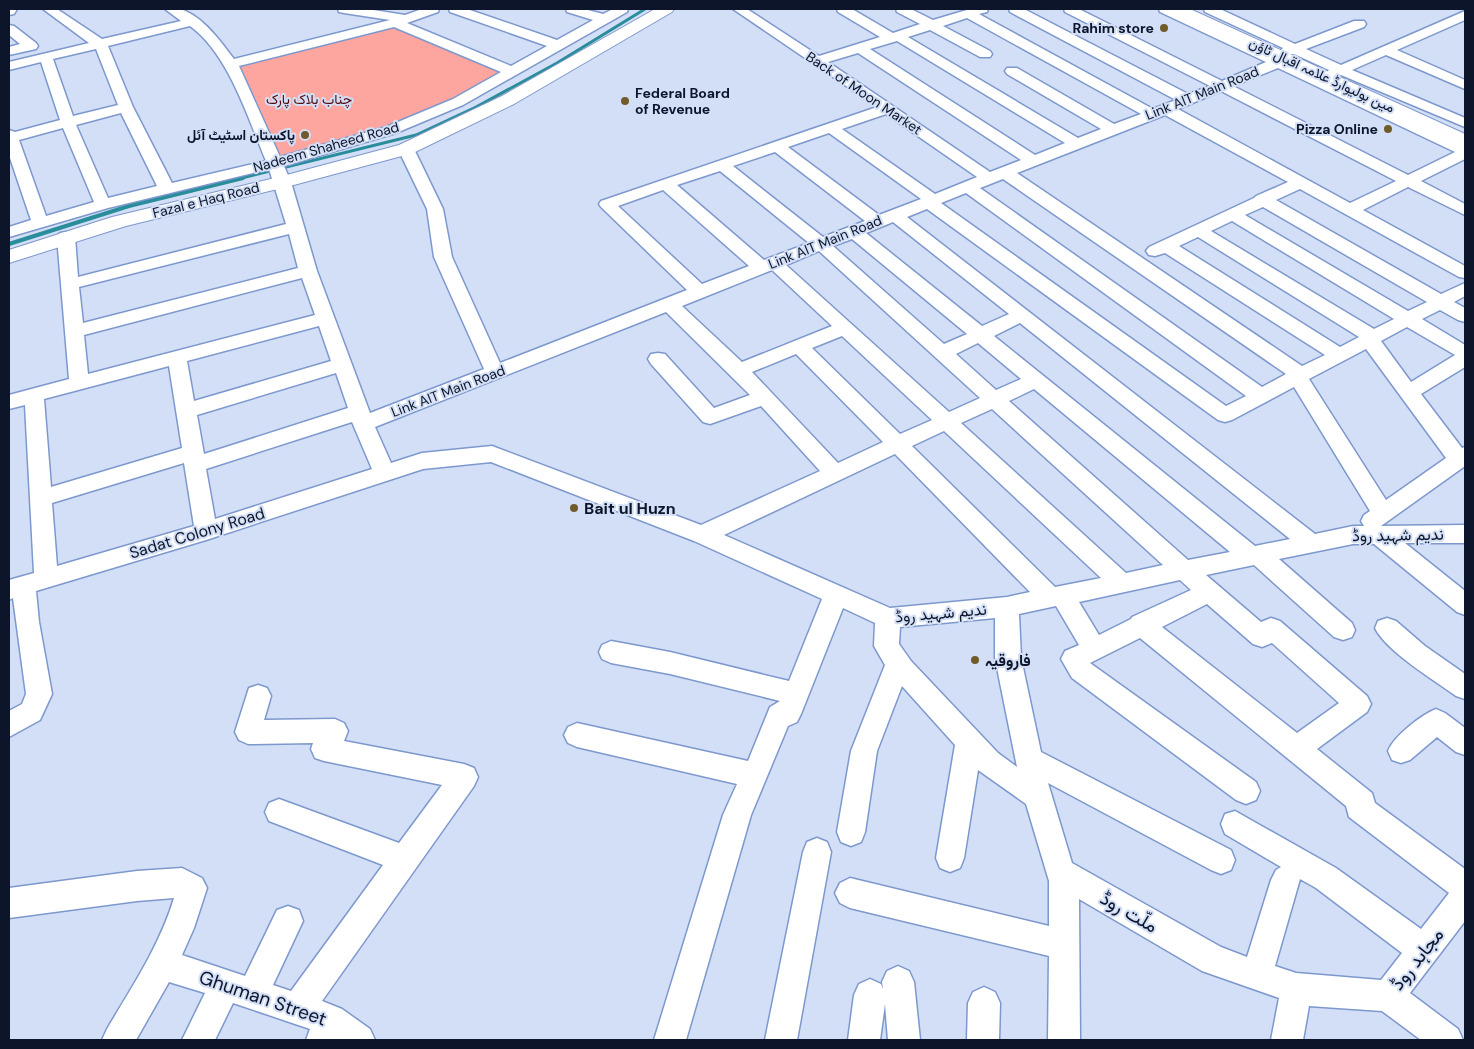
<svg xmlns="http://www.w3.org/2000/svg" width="1474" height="1049" font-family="'DM Sans',Vazirmatn,sans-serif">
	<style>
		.green { fill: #fda69f }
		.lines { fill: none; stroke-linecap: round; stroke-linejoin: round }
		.stream-far1 { stroke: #2a8d9c; stroke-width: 3 }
		.stream { stroke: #2a8d9c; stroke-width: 4 }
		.minor-casing { stroke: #7d98cd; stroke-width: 3 }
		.major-casing { stroke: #7d98cd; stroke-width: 2 }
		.minor { fill: #fff; fill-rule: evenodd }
		.major { fill: #fff; fill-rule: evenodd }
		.poi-dot { fill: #715b2b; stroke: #d3dff6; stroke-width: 2 }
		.labels { text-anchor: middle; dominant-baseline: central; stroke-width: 4; stroke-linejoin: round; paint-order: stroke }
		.far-poi-label { font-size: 14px; font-weight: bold; fill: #0c1529; stroke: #d3dff6; text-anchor: end }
		.far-street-label { font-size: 14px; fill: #0c1529; stroke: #d3dff6 }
		.far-park-label { font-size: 14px; fill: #540b0f; stroke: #d3dff6 }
		.poi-label { font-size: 16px; font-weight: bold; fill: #0c1529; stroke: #d3dff6; text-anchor: start }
		.street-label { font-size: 16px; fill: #0c1529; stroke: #d3dff6 }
		.near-street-label { font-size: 19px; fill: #0c1529; stroke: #d3dff6 }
	</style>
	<rect width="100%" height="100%" fill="#d3dff6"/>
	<path class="green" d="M 395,23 L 511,71 L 391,130 L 276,163 L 231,64 Z"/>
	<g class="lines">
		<path class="stream-far1" d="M 238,179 L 416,135 L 476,107 L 557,63 L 645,9"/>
		<path class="stream" d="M 9,244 L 129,206 L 243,178"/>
		<g class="minor-casing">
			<path id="minor" d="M 9,9 L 17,9 L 14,14 L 9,15 Z
				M 43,9 L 57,9 L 102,39 L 181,21 L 165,9 C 169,9 176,8 180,9 C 203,16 220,41 234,59 L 390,20 L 344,13 L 339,12 L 338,9 L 367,9 L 405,15 L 422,9 L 439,9 L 438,12 L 407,23 L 511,66 L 547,46 L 450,12 L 449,9 L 467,9 L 557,40 L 593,20 L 567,12 L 566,9 L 584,9 L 603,14 L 613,9 L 628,9 L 627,12 L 463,105 L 396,133 L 284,166 L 291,182 L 317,271 L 370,413 L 484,369 L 434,257 L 427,209 L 398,149 L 401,146 L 411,146 L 414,149 L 443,209 L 452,257 L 500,363 L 687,290 L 601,207 L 599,204 L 601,201 L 877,107 L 733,9 L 747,9 L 819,56 L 880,37 L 838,12 L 837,9 L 852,9 L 893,33 L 920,24 L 897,12 L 896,9 L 911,9 L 933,20 L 970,9 L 988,9 L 987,12 L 979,14 L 1153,109 L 1176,100 L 1010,12 L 1009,9 L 1024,9 L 1188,94 L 1210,86 L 1065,12 L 1064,9 L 1079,9 L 1222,81 L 1266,62 L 1160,12 L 1159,9 L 1175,9 L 1278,57 L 1284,55 L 1279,52 L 1283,48 L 1205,12 L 1204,9 L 1220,9 L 1295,44 L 1354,21 L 1364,21 L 1366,24 L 1364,27 L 1306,49 L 1341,65 L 1465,11 L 1465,20 L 1397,50 L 1465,80 L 1465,89 L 1386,55 L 1352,70 L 1465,118 L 1465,127 L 1341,75 L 1332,78 L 1327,77 L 1325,74 L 1329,70 L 1294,54 L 1288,55 L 1293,59 L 1289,63 L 1465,145 L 1465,159 L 1421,181 L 1465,204 L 1465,215 L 1408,187 L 1363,210 L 1465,266 L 1465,278 L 1459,277 L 1300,189 L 1276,200 L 1441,294 L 1465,283 L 1465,296 L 1454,302 L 1465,308 L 1465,322 L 1458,320 L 1440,310 L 1422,319 L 1465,345 L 1465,367 L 1421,394 L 1462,448 L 1465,447 L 1465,466 L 1381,526 L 1465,525 L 1465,543 L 1405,543 L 1465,591 L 1465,615 L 1457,612 L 1374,544 L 1353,544 L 1279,559 L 1352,623 L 1355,630 L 1352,637 L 1343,640 L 1334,637 L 1254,565 L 1206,575 L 1261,622 L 1271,618 L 1280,621 L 1367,696 L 1371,704 L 1367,712 L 1317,749 L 1372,793 L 1375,803 L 1465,869 L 1465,921 L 1410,993 L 1458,1029 L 1463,1040 L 1421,1040 L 1382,1011 L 1309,1006 L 1303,1040 L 1271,1040 L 1279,998 L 1202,971 L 1079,899 L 1080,1040 L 1048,1040 L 1049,956 L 850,908 L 840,903 L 835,893 L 840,883 L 850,878 L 1049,926 L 1049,881 L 1026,804 L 978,770 L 964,858 L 960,868 L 950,872 L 940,868 L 936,858 L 955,745 L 902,686 L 877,751 L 865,832 L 861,842 L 851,846 L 841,842 L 837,832 L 851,751 L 885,665 L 874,646 L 875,623 L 843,608 L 801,714 L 797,722 L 788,726 L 751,815 L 686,1040 L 654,1040 L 723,815 L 737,784 L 577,747 L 568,743 L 564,735 L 568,727 L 577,723 L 748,761 L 770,707 L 780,701 L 670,674 L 611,663 L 602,659 L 599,652 L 602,645 L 611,641 L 670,652 L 789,681 L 822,599 L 694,541 L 491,462 L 423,469 L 206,540 L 36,591 L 39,622 L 52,694 L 40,720 L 9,737 L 9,711 L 22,704 L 26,694 L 13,598 L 9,600 L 9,580 L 34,573 L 25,405 L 9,409 L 9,395 L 69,379 L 57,237 L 60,233 L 66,232 L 72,233 L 75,237 L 78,277 L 286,224 L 269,169 L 108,208 L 9,237 L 9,227 L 31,220 L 9,155 L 9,130 L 15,132 L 60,120 L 41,62 L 9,70 L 9,62 L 89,43 ZM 967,18 L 1141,114 L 1114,124 L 1017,68 L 1007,68 L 1005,71 L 1007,74 L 1101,129 L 1078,138 L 908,37 L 930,30 L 980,57 L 990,57 L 992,54 L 990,51 L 943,26 ZM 190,26 C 228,53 248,118 266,161 L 172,183 L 133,107 L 108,46 ZM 394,27 L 501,72 L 453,99 L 386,127 L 280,157 L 239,66 ZM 897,41 L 1065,143 L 1035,155 L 870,49 ZM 96,49 L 118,105 L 73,116 L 53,59 ZM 858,53 L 1021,160 L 990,172 L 828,62 ZM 1278,68 L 1455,152 L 1408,175 L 1233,86 ZM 1221,91 L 1396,181 L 1350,203 L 1178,109 ZM 121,113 L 157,186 L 108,198 L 76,125 ZM 886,114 L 977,177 L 935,194 L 842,129 ZM 1165,115 L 1288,182 L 1256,196 L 1254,198 L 1149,247 L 1146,251 L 1149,255 L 1155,256 L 1165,253 L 1325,355 L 1302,366 L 1017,173 ZM 63,128 L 94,202 L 46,216 L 19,140 ZM 829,133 L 921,199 L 879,215 L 788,147 ZM 775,152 L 865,221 L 823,237 L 733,166 ZM 720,171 L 809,243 L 764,260 L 677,185 ZM 1003,179 L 1286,374 L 1262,387 L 980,188 ZM 663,190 L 749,266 L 702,284 L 618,206 ZM 966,193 L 1246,396 L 1226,406 L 941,203 ZM 1263,207 L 1427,302 L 1408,311 L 1245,215 ZM 927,209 L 1218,420 L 1225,422 L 1232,420 L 1294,387 L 1370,511 L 1364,515 L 1361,521 L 1364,526 L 1353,526 L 1315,534 L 907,217 ZM 1232,221 L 1394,319 L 1374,329 L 1211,231 ZM 893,222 L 1009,314 L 982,326 L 866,233 ZM 289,234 L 298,268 L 83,323 L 79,287 ZM 1198,237 L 1359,337 L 1340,347 L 1179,246 ZM 852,239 L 967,334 L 944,344 L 833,246 ZM 819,251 L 980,398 L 949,412 L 786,265 ZM 772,270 L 832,326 L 742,362 L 682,306 ZM 302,278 L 315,315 L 88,374 L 84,335 ZM 666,312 L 750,395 L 714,408 L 665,354 L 658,353 L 651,354 L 648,359 L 651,364 L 703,422 L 710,424 L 761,406 L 820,471 L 701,525 L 492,446 L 422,453 L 391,463 L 375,427 ZM 1020,323 L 1290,539 L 1255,546 L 994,336 ZM 319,326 L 331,361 L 194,401 L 187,361 ZM 1407,327 L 1455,355 L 1411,382 L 1381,341 ZM 842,336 L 932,420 L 900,434 L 812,348 ZM 978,343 L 1021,379 L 996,390 L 956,354 ZM 1366,349 L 1446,458 L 1386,500 L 1309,379 ZM 796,354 L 883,442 L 838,463 L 752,372 ZM 169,366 L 182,448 L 51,487 L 44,399 ZM 336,373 L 348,408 L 204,454 L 197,415 ZM 1034,389 L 1230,552 L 1188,560 L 1009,401 ZM 992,409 L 1163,565 L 1126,573 L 961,423 ZM 352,422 L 372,469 L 215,519 L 206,469 ZM 944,431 L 1101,578 L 1055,587 L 912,446 ZM 895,454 L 1030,592 L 1007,597 L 890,608 L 724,535 ZM 184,463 L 194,526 L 57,566 L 52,503 ZM 1180,580 L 1191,590 L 1132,617 L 1131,619 L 1099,635 L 1079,602 ZM 1207,604 L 1253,644 L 1262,647 L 1272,643 L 1339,703 L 1297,733 L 1162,627 ZM 1056,606 L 1079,645 L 1065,651 L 1061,659 L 1072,678 L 1236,800 L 1246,804 L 1256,800 L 1260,791 L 1256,782 L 1090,663 L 1140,638 L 1346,806 L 1349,817 L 1449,893 L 1421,929 L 1336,868 L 1235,811 L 1225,814 L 1221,824 L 1225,834 L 1281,867 L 1276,870 L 1271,880 L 1247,957 L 1221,947 L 1072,863 L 1048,783 L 1211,870 L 1221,874 L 1231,870 L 1235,860 L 1231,850 L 1041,752 L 1021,658 L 1019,614 ZM 995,618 L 995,658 L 1017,767 L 998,753 L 911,661 L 899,644 L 900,627 ZM 1300,879 L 1316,888 L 1402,953 L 1381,980 L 1296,973 L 1275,966 Z
				M 9,25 L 14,26 L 36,43 L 38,46 L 36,49 L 9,55 L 9,47 L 20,44 L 9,35 Z
				M 1387,618 L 1396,621 L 1425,646 L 1465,674 L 1465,699 L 1456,696 C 1434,680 1386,651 1375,628 L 1378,621 Z
				M 258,685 L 267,688 L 271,696 L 264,720 L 335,719 L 344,723 L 348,731 L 344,741 L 464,764 L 474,768 L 478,777 L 474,786 L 322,1001 L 342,1009 L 370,1029 L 375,1040 L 306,1040 L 310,1029 L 233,1003 L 215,1040 L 182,1040 L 205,993 L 169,982 L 136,1040 L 102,1040 L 107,1029 C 132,987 160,945 174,898 L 137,901 L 9,918 L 9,888 L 137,871 L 182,868 L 202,878 L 207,888 L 194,928 L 182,955 L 245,976 L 277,910 L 288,906 L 299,910 L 303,921 L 273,985 L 291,991 L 383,865 L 269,821 L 265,812 L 269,803 L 279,799 L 399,843 L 442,785 L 324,761 L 315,758 L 311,749 L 313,743 L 248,744 L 239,740 L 235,732 L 249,688 Z
				M 1436,709 L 1445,713 L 1465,728 L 1465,755 L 1456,752 L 1437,737 L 1410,760 L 1401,763 L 1392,760 L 1388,751 C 1394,736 1421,715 1436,709 Z
				M 817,838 L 827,842 L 831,852 L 797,1040 L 765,1040 L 803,852 L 807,842 Z
				M 898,966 L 909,971 L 914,982 L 920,1040 L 888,1040 L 885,1004 L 880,1040 L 848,1040 L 854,995 L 859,984 L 870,979 L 881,984 L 883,989 L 882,982 L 887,971 Z
				M 984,987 L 995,992 L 1000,1003 L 999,1040 L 967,1040 L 968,1003 L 973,992 Z"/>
		</g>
		<g class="major-casing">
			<path id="major" d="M 655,9 L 674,9 L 672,12 L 514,104 L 413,153 L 290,186 L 126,226 L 9,263 L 9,250 L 112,217 L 279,177 L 399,145 L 502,96 Z
				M 1170,9 L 1190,9 L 1465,134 L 1465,147 L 1172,12 Z"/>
		</g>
		<use href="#minor" class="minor"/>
		<use href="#major" class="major"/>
	</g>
	<g class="poi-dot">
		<circle cx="1164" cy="28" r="5"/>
		<circle cx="625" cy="101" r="5"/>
		<circle cx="1388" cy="129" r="5"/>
		<circle cx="305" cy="135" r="5"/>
		<circle cx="574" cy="508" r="5"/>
		<circle cx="975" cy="660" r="5"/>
	</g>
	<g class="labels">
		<g class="far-poi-label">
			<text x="1154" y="28">Rahim store</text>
			<text x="635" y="93" text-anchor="start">Federal Board<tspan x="635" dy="16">of Revenue</tspan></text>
			<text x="1378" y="129">Pizza Online</text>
			<text x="295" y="135">پاکستان اسٹیٹ آئل</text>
		</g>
		<g class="far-street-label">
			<text transform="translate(1322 75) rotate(25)">مین بولیوارڈ علامہ اقبال ٹاؤن</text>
			<text transform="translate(864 93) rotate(34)">Back of Moon Market</text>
			<text transform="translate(1202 93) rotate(-22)">Link AIT Main Road</text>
			<text transform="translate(326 147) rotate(-16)">Nadeem Shaheed Road</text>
			<text transform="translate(206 200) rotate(-14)">Fazal e Haq Road</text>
			<text transform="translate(825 242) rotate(-22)">Link AIT Main Road</text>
			<text transform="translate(448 391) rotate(-21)">Link AIT Main Road</text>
		</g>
		<g class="far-park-label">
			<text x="309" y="99">چناب بلاک پارک</text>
		</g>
		<g class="poi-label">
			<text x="584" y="508">Bait ul Huzn</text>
			<text x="985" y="660">فاروقیہ</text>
		</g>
		<g class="street-label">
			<text transform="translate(197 533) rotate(-17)">Sadat Colony Road</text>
			<text transform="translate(1398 535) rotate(-1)">ندیم شہید روڈ</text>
			<text transform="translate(941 613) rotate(-5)">ندیم شہید روڈ</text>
		</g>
		<g class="near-street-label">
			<text transform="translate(1129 912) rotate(30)">ملّت روڈ</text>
			<text transform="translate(1417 959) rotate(-52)">مجاہد روڈ</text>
			<text transform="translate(263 998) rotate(19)">Ghuman Street</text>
		</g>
	</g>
	<rect width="1474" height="1049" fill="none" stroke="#0c1529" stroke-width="20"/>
</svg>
